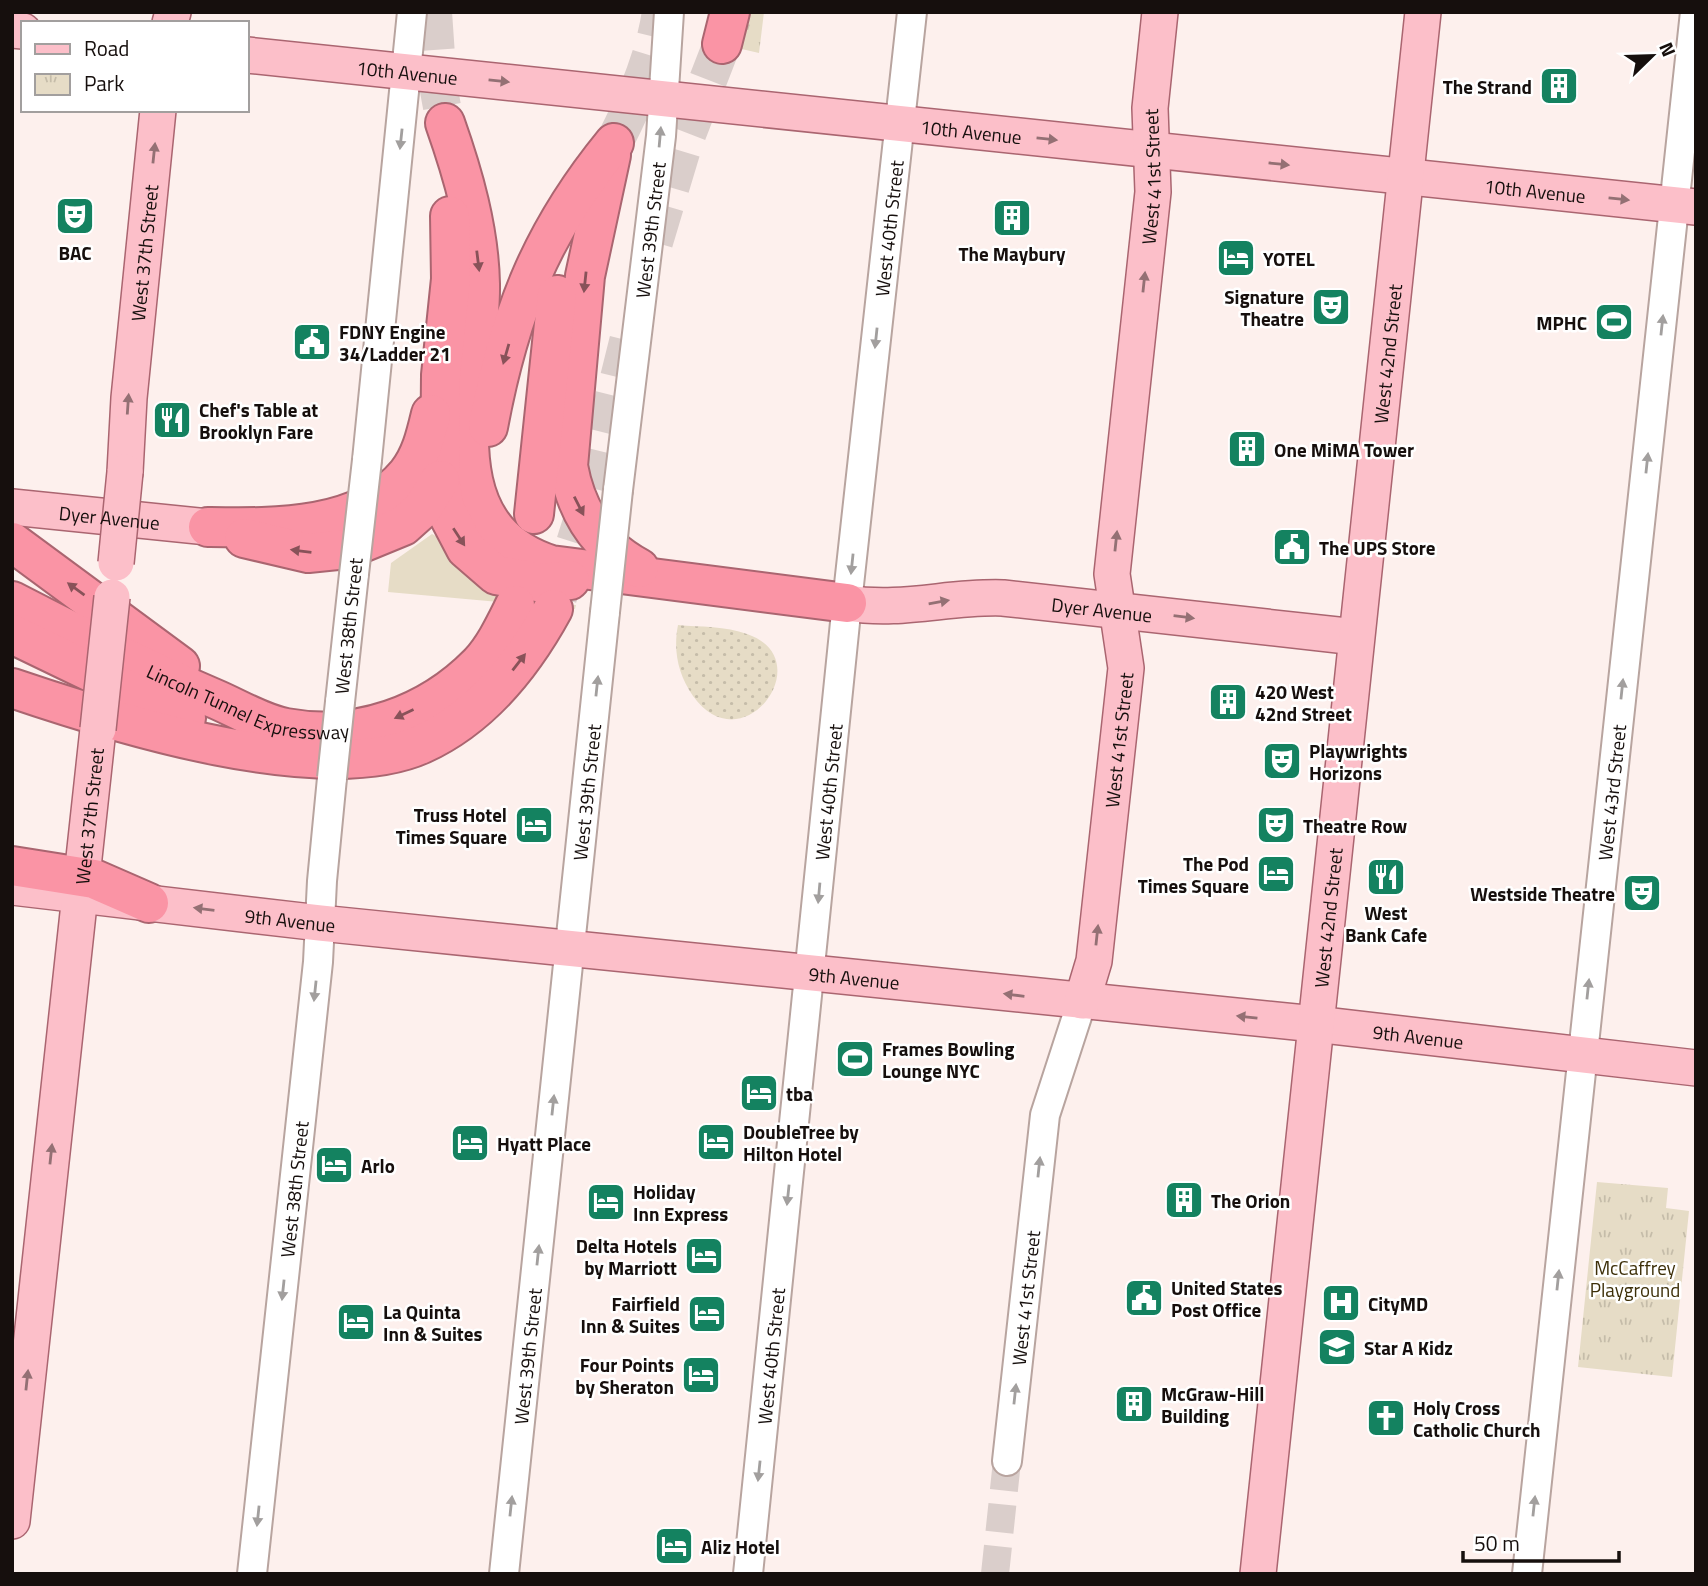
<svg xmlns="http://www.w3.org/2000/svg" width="1708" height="1586" font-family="'Titillium Web',sans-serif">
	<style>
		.grass { fill: url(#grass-dots) }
		.park { fill: url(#park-tufts) }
		.garden { fill: #e6dcc6 }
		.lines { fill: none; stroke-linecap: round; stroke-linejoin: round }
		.minor-tunnel { stroke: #dacecb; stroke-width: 28; stroke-dasharray: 28 14; stroke-linecap: butt }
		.highway-tunnel { stroke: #dacecb; stroke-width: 38; stroke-dasharray: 38 19; stroke-linecap: butt }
		.minor-casing { stroke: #b8a49f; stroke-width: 32 }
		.major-casing { stroke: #aa6570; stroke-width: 38 }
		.highway-casing { stroke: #aa6570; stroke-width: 42 }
		.minor { stroke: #fff; stroke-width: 28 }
		.major { stroke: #fcbfc9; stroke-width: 35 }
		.highway { stroke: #fa94a5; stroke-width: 38 }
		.minor-bridge-casing { stroke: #b8a49f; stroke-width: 32; stroke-linecap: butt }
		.major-bridge-casing { stroke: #aa6570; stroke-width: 38; stroke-linecap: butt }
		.minor-bridge { stroke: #fff; stroke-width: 28 }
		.major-bridge { stroke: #fcbfc9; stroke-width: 35 }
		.oneway { fill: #947074 }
		.oneway2 { fill: #a29f9e }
		.oneway3 { fill: #885259 }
		.labels { text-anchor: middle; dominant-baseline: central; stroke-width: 5; stroke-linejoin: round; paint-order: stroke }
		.street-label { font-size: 19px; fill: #160f0d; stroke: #fff }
		.poi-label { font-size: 19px; font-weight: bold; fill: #160f0d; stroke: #fff; text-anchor: start }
		.park-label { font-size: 19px; fill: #3d2f08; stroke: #fff }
	</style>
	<defs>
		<pattern id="grass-dots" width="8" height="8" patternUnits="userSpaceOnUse" patternTransform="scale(1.75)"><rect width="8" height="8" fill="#e6dcc6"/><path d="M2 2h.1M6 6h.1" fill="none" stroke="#c5bca9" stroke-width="1.8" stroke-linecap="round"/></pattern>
		<pattern id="park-tufts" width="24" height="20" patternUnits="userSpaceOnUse" patternTransform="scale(1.75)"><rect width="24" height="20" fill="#e6dcc6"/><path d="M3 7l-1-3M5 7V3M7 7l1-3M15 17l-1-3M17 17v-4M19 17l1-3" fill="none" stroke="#c5bca9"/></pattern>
	</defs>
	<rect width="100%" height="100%" fill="#fdf0ed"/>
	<path class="grass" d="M 678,625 C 700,627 726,626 747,634 C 821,659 743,766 693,696 C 678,674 673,651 678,625 Z"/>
	<path class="park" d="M 743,12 L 764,12 L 759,53 L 733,47 Z
		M 1597,1182 L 1668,1188 L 1666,1208 L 1689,1211 L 1672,1377 L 1578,1367 Z"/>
	<path class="garden" d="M 432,534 L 559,604 L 576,605 L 575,609 L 388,592 L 391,563 Z"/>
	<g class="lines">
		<path class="minor-tunnel" d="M 995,1574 L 1007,1461"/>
		<path class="highway-tunnel" d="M 433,12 L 438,85 L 445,123
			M 614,143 C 635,102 654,58 661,12
			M 654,242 L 684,142 L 722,44
			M 558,597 L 589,499 L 629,338"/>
		<g class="minor-casing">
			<g id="minor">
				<path d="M 367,460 L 412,12"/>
				<path id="s1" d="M 618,490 L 661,136 L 669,12"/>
				<path d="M 340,702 L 354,574"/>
				<path id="s2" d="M 1007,1461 L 1045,1115 L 1082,1001"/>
				<path id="s3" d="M 252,1574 L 318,962 L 322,881 L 332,778"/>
				<path id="s4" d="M 504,1574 L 605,612"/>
				<path id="s5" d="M 748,1574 L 847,603 L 912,12"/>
				<path id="s6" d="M 1527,1574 L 1695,12"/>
			</g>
		</g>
		<g class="major-casing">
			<g id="major">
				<path d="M 170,23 L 173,12"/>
				<path d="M 12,30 L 23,31"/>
				<path id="s7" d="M 247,55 L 1696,207"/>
				<path id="s8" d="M 125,472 L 129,398 L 158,110"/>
				<path id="s9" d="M 12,507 L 208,527"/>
				<path id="s10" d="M 847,603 C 902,612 949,596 1003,598 L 1356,637"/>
				<path id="s11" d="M 12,887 L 320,923 L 1315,1024 L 1696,1068"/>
				<path id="s12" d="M 1082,1001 L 1094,961 L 1126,668 L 1112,574 L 1153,192 L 1150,108 L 1160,12"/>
				<path id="s13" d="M 12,1521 L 98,729"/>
				<path id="s14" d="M 1258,1574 L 1423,12"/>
			</g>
		</g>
		<g class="highway-casing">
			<g id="highway">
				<path d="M 722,44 L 730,12"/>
				<path d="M 445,123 C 463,174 479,229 480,284 C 482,378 425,524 551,565 L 847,603"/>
				<path d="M 611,155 L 585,276 L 568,466 C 576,510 597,546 639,568"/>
				<path d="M 450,216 L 451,279 L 441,375 L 440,480 L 445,509 L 466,549 L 496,575 L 543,583 L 570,580"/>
				<path d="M 488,427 C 509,314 541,232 614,143"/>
				<path d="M 534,514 L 557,295"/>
				<path d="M 208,527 C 274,528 361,530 407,474 C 421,457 426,435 431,414"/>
				<path d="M 244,538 L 308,553 L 347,549 L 403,526 L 422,509 L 440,480"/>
				<path d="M 12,542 L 180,666"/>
				<path id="s15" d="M 12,601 C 78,635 144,669 213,698 C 237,708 260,723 286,728 C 357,741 429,715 479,664 C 495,647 505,625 515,605"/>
				<path d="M 12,634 L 186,718"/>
				<path d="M 12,688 C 112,722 323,789 422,744 C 481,717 523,664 553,609"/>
				<path d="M 12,866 L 94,879 L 149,903"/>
			</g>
		</g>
		<use href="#minor" class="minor"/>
		<use href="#major" class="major"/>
		<use href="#highway" class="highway"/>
		<g class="minor-bridge-casing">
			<path id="minor-bridge" d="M 354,574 L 367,460
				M 605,612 L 618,490
				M 332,778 L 340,702"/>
		</g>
		<g class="major-bridge-casing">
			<path id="major-bridge" d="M 116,563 L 125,472
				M 98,729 L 112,597"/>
		</g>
		<use href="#minor-bridge" class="minor-bridge"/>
		<use href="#major-bridge" class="major-bridge"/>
	</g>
	<defs><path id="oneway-solid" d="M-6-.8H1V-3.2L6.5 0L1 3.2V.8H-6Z" transform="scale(1.75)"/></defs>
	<g class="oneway">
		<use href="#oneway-solid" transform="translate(499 81) rotate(6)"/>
		<use href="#oneway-solid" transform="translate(1047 139) rotate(6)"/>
		<use href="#oneway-solid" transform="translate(154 153) rotate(-84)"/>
		<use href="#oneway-solid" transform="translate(1279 164) rotate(6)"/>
		<use href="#oneway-solid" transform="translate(1619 199) rotate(6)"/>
		<use href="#oneway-solid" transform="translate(1144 282) rotate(-84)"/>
		<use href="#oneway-solid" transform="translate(128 404) rotate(-86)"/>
		<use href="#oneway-solid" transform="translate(1116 541) rotate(-84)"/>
		<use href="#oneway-solid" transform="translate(939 602) rotate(-10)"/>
		<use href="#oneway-solid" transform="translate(1184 617) rotate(7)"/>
		<use href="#oneway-solid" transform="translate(204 909) rotate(-173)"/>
		<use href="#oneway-solid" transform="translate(1097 935) rotate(-84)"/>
		<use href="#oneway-solid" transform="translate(1014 995) rotate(-173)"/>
		<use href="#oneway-solid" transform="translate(1247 1017) rotate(-174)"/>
		<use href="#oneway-solid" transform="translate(51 1154) rotate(-84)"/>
		<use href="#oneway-solid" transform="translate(27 1380) rotate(-84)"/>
	</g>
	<g class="oneway2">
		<use href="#oneway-solid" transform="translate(660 137) rotate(-85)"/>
		<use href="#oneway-solid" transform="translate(401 139) rotate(96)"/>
		<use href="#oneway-solid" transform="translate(1662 325) rotate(-84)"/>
		<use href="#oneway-solid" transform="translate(876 338) rotate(96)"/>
		<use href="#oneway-solid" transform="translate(1647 463) rotate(-84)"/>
		<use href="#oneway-solid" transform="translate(852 564) rotate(96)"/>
		<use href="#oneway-solid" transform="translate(597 686) rotate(-84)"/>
		<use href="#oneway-solid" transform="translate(1622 689) rotate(-84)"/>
		<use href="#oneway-solid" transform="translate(819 893) rotate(95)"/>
		<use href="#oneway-solid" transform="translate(1588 989) rotate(-84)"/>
		<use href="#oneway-solid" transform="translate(315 991) rotate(96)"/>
		<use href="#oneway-solid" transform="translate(553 1105) rotate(-84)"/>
		<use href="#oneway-solid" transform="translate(1039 1167) rotate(-84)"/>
		<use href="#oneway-solid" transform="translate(788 1195) rotate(96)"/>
		<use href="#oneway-solid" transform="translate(538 1255) rotate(-84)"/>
		<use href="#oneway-solid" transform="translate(1558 1280) rotate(-84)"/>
		<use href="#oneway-solid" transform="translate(283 1290) rotate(96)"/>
		<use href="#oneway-solid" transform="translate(1015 1394) rotate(-84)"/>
		<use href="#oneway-solid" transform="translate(759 1471) rotate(96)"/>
		<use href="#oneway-solid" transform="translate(511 1506) rotate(-84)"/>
		<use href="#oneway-solid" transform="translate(1534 1506) rotate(-84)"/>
		<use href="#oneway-solid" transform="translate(258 1516) rotate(96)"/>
	</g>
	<g class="oneway3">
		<use href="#oneway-solid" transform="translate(478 261) rotate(83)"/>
		<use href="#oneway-solid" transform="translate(585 282) rotate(96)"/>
		<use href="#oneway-solid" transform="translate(506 354) rotate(106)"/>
		<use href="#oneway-solid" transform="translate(579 506) rotate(63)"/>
		<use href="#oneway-solid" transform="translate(459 537) rotate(57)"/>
		<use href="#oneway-solid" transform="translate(301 551) rotate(-173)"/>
		<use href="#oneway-solid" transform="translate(76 589) rotate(-144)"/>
		<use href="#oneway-solid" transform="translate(519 662) rotate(-52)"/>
		<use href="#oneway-solid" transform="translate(404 714) rotate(155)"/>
	</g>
	<defs>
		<g id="building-square" transform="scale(2.0125)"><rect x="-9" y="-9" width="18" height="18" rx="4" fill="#148260" stroke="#fff"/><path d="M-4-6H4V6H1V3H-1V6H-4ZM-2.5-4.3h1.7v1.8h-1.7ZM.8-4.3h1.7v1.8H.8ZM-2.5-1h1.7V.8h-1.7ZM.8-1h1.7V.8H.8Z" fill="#fff"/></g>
		<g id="theatre-square" transform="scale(2.0125)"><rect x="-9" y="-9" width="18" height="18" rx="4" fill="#148260" stroke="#fff"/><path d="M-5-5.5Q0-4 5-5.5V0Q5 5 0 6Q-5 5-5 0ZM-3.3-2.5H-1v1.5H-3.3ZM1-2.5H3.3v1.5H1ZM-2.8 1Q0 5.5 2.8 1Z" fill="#fff"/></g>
		<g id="hotel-square" transform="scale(2.0125)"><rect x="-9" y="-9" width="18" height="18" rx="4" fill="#148260" stroke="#fff"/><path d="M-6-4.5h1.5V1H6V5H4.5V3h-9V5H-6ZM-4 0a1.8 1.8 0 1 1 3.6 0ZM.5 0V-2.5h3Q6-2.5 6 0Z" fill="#fff"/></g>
		<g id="stadium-square" transform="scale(2.0125)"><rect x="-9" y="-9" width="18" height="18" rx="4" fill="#148260" stroke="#fff"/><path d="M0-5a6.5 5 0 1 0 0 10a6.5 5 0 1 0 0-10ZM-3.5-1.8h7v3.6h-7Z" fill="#fff"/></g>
		<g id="civic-square" transform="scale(2.0125)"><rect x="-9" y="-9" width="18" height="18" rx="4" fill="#148260" stroke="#fff"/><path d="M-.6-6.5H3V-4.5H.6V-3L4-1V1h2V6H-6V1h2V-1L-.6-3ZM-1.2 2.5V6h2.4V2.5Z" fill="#fff"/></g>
		<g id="restaurant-square" transform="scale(2.0125)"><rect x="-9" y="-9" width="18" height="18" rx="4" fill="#148260" stroke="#fff"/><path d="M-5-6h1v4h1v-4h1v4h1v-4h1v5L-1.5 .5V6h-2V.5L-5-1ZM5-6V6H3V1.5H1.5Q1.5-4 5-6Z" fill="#fff"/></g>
		<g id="hospital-square" transform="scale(2.0125)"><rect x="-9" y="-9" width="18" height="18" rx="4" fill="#148260" stroke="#fff"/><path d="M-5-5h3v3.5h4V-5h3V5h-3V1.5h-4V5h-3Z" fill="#fff"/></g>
		<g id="school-square" transform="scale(2.0125)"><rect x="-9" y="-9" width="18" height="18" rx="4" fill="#148260" stroke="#fff"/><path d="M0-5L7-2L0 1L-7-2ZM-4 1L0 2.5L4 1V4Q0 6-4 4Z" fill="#fff"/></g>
		<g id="church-square" transform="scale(2.0125)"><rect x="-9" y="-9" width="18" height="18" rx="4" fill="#148260" stroke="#fff"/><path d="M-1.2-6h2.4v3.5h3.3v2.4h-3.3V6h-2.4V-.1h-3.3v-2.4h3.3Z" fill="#fff"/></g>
	</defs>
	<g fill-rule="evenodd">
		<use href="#building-square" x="1559" y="86"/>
		<use href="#theatre-square" x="75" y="216"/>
		<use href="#building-square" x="1012" y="218"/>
		<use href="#hotel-square" x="1236" y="258"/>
		<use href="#theatre-square" x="1331" y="307"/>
		<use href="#stadium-square" x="1614" y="322"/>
		<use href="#civic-square" x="312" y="342"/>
		<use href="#restaurant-square" x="172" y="420"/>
		<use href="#building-square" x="1247" y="449"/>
		<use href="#civic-square" x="1292" y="547"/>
		<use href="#building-square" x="1228" y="702"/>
		<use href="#theatre-square" x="1282" y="761"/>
		<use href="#hotel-square" x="534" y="825"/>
		<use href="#theatre-square" x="1276" y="825"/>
		<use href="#hotel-square" x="1276" y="874"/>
		<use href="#restaurant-square" x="1386" y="877"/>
		<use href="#theatre-square" x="1642" y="893"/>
		<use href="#stadium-square" x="855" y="1059"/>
		<use href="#hotel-square" x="759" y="1093"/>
		<use href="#hotel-square" x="716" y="1142"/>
		<use href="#hotel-square" x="470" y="1143"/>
		<use href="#hotel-square" x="334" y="1165"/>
		<use href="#building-square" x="1184" y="1200"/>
		<use href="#hotel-square" x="606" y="1202"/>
		<use href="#hotel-square" x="704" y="1256"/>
		<use href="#civic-square" x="1144" y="1298"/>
		<use href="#hospital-square" x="1341" y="1303"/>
		<use href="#hotel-square" x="707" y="1314"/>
		<use href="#hotel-square" x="356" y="1322"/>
		<use href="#school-square" x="1337" y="1347"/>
		<use href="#hotel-square" x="701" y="1375"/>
		<use href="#building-square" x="1134" y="1404"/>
		<use href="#church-square" x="1386" y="1418"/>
		<use href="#hotel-square" x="674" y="1546"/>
	</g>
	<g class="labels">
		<g class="street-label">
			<text stroke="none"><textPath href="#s7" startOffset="161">10th Avenue</textPath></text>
			<text stroke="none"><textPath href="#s7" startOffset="728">10th Avenue</textPath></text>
			<text stroke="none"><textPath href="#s12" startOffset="831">West 41st Street</textPath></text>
			<text stroke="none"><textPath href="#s7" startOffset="1295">10th Avenue</textPath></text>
			<text stroke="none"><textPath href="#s1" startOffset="262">West 39th Street</textPath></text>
			<text stroke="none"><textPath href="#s5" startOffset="1353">West 40th Street</textPath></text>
			<text stroke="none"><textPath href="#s8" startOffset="220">West 37th Street</textPath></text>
			<text stroke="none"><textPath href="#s14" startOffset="1227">West 42nd Street</textPath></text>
			<text stroke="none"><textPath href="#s9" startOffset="98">Dyer Avenue</textPath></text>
			<text stroke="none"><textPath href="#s10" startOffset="256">Dyer Avenue</textPath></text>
			<text transform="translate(348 626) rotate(-84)">West 38th Street</text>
			<text stroke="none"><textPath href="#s15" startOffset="259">Lincoln Tunnel Expressway</textPath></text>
			<text stroke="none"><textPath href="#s12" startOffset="264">West 41st Street</textPath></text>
			<text stroke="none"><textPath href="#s4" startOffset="786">West 39th Street</textPath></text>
			<text stroke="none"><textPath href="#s5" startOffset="786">West 40th Street</textPath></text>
			<text stroke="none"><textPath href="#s6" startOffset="786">West 43rd Street</textPath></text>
			<text stroke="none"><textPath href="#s13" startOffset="709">West 37th Street</textPath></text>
			<text stroke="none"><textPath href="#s14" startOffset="660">West 42nd Street</textPath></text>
			<text stroke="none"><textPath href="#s11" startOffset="280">9th Avenue</textPath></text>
			<text stroke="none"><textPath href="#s11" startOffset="847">9th Avenue</textPath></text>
			<text stroke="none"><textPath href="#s11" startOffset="1414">9th Avenue</textPath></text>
			<text stroke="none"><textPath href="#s3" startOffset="387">West 38th Street</textPath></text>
			<text stroke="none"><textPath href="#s2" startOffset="164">West 41st Street</textPath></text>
			<text stroke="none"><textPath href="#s4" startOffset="219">West 39th Street</textPath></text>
			<text stroke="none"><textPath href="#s5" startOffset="219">West 40th Street</textPath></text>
		</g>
		<g class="poi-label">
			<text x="1532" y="86" text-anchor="end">The Strand</text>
			<text x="75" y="252" text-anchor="middle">BAC</text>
			<text x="1012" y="253" text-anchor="middle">The Maybury</text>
			<text x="1263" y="258">YOTEL</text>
			<text x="1304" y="296" text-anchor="end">Signature<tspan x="1304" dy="22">Theatre</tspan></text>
			<text x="1587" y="322" text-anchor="end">MPHC</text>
			<text x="339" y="331">FDNY Engine<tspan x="339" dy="22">34/Ladder 21</tspan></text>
			<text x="199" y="409">Chef's Table at<tspan x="199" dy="22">Brooklyn Fare</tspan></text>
			<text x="1274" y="449">One MiMA Tower</text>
			<text x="1319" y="547">The UPS Store</text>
			<text x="1255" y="691">420 West<tspan x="1255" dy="22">42nd Street</tspan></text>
			<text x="1309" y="750">Playwrights<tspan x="1309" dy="22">Horizons</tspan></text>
			<text x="507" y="814" text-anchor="end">Truss Hotel<tspan x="507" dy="22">Times Square</tspan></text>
			<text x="1303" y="825">Theatre Row</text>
			<text x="1249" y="863" text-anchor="end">The Pod<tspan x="1249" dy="22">Times Square</tspan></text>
			<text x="1615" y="893" text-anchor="end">Westside Theatre</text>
			<text x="1386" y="912" text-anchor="middle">West<tspan x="1386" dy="22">Bank Cafe</tspan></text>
			<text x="882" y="1048">Frames Bowling<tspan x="882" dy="22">Lounge NYC</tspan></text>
			<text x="786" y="1093">tba</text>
			<text x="743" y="1131">DoubleTree by<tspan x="743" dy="22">Hilton Hotel</tspan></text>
			<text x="497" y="1143">Hyatt Place</text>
			<text x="361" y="1165">Arlo</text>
			<text x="633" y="1191">Holiday<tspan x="633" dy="22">Inn Express</tspan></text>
			<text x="1211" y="1200">The Orion</text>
			<text x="677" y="1245" text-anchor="end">Delta Hotels<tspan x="677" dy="22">by Marriott</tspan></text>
			<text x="1171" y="1287">United States<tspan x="1171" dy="22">Post Office</tspan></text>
			<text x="680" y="1303" text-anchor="end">Fairfield<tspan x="680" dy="22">Inn &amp; Suites</tspan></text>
			<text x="1368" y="1303">CityMD</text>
			<text x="383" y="1311">La Quinta<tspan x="383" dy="22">Inn &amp; Suites</tspan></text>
			<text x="1364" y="1347">Star A Kidz</text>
			<text x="674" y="1364" text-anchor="end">Four Points<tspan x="674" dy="22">by Sheraton</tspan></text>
			<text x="1161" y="1393">McGraw-Hill<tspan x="1161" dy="22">Building</tspan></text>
			<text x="1413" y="1407">Holy Cross<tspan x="1413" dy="22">Catholic Church</tspan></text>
			<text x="701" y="1546">Aliz Hotel</text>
		</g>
		<g class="park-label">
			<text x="1635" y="1267">McCaffrey<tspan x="1635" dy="22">Playground</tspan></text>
		</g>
	</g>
	<rect width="1708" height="1586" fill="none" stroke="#160f0d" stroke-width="28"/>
	<rect x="21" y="21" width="228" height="91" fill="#ffffff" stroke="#a29f9e" stroke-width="2"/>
	<rect x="35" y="44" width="35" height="10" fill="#fcbfc9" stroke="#a29f9e" stroke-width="2"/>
	<text x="84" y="56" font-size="21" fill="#160f0d">Road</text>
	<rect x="35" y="74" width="35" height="21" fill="url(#park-tufts)" stroke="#a29f9e" stroke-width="2"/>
	<text x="84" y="91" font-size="21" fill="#160f0d">Park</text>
	<g transform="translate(1652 56) rotate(67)" stroke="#ffffff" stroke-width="5" paint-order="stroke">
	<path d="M0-5L12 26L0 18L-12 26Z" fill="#160f0d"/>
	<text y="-10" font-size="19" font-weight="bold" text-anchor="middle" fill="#160f0d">N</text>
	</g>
	<path d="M1463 1551v10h156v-10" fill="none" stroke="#160f0d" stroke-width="3.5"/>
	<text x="1474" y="1551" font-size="21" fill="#160f0d" stroke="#ffffff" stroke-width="5" paint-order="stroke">50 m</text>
</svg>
